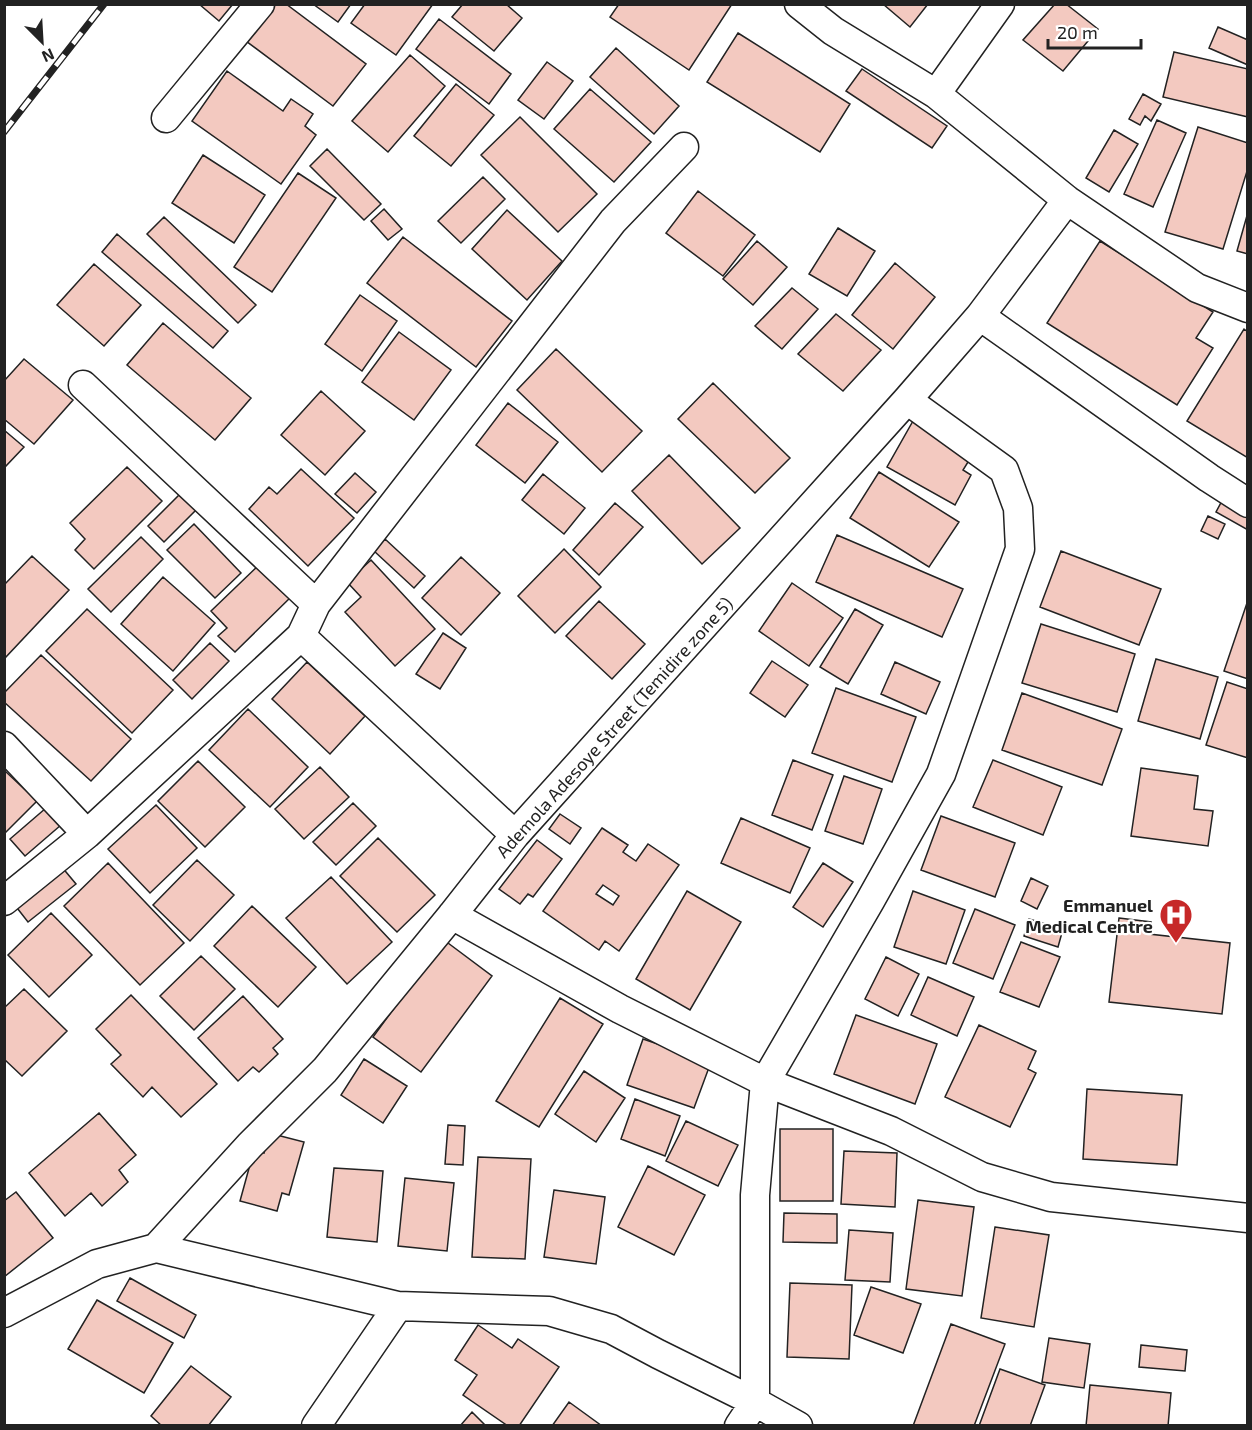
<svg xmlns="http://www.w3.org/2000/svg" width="1252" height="1430" font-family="'Exo 2',sans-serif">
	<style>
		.building { fill: #f3c9c0; stroke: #222; stroke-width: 1.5; fill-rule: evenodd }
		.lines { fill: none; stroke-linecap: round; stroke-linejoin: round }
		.street-casing { stroke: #222; stroke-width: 31 }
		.street { stroke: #fff; stroke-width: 28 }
		.rail-casing { stroke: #222; stroke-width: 7 }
		.rail { stroke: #fff; stroke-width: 4.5; stroke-dasharray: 14; stroke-linecap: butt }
		.labels { text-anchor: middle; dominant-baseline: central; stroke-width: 4.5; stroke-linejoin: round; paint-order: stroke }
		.street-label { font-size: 18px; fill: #222; stroke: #fff }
		.poi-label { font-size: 18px; font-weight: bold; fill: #222; stroke: #fff; text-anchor: end }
	</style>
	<rect width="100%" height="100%" fill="#fff"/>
	<path class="building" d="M 199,4 L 233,4 L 219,21 Z
		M 274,4 L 286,4 L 366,64 L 333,106 L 246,41 Z
		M 313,4 L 351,4 L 338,22 Z
		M 365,4 L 433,4 L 396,55 L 351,23 Z
		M 463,4 L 506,4 L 522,18 L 494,51 L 452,17 Z
		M 619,4 L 732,4 L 689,70 L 610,17 Z
		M 883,4 L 928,4 L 910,27 Z
		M 1055,4 L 1066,4 L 1098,29 L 1063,71 L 1023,40 Z
		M 439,19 L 511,74 L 489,104 L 416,49 Z
		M 1218,27 L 1248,40 L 1248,65 L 1209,48 Z
		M 738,33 L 850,104 L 820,152 L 707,82 Z
		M 616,48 L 679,106 L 654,134 L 590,77 Z
		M 1174,52 L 1248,69 L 1248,117 L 1163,97 Z
		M 410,55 L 445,86 L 388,152 L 352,121 Z
		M 547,62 L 573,81 L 544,119 L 518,100 Z
		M 862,69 L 947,126 L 932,148 L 846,91 Z
		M 227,71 L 283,111 L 291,99 L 313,114 L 305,126 L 316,135 L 281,184 L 192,121 Z
		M 456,84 L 494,115 L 451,166 L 414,136 Z
		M 590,89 L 651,142 L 614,182 L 554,129 Z
		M 1143,94 L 1161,104 L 1151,121 L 1145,116 L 1140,125 L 1129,119 Z
		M 520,117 L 597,194 L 558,232 L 481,155 Z
		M 1157,120 L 1186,133 L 1153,207 L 1124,194 Z
		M 1198,127 L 1248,143 L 1248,168 L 1223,249 L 1165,232 Z
		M 1114,130 L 1138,144 L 1109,192 L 1086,178 Z
		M 327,149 L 381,204 L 364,220 L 310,166 Z
		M 203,155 L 265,195 L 234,243 L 172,203 Z
		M 298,173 L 336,198 L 272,292 L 234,267 Z
		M 483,177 L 505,199 L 461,243 L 438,221 Z
		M 698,191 L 755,235 L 723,276 L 666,233 Z
		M 384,209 L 402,229 L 388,240 L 371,221 Z
		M 507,210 L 562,261 L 527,300 L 472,249 Z
		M 1248,212 L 1248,254 L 1237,251 Z
		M 164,217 L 256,305 L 238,323 L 147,234 Z
		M 838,228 L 875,251 L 847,296 L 809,274 Z
		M 117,234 L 228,331 L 213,348 L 102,252 Z
		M 403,237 L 512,321 L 476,367 L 367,283 Z
		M 757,241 L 787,267 L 753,305 L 723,279 Z
		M 1100,241 L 1213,312 L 1196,338 L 1213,348 L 1177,405 L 1047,323 Z
		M 895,263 L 935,297 L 893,349 L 852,315 Z
		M 94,264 L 141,305 L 104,346 L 57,305 Z
		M 792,288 L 818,309 L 782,349 L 755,326 Z
		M 360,295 L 397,321 L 362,371 L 325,344 Z
		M 836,314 L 881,350 L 843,391 L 798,354 Z
		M 163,323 L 251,398 L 215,440 L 127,365 Z
		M 1244,329 L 1248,332 L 1248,458 L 1187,421 Z
		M 399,332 L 451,370 L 414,420 L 362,382 Z
		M 556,349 L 642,431 L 602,472 L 517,390 Z
		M 24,359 L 73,400 L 34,444 L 4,419 L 4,381 Z
		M 713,383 L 790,458 L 755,493 L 678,419 Z
		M 321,391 L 365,431 L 325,475 L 281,435 Z
		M 508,403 L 558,442 L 525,483 L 476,445 Z
		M 913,421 L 973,454 L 963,470 L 971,475 L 955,505 L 887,467 Z
		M 4,430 L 24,447 L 4,468 Z
		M 669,455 L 740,528 L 702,564 L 632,491 Z
		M 127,467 L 162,501 L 94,569 L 75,550 L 85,539 L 70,523 Z
		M 301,469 L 354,518 L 308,566 L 249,509 L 269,487 L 277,494 Z
		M 879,472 L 959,522 L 929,567 L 850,518 Z
		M 355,473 L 376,492 L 357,513 L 335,494 Z
		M 543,474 L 585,508 L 564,534 L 522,500 Z
		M 179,495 L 196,510 L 164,542 L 148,526 Z
		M 1224,497 L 1248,511 L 1248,530 L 1216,512 Z
		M 615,503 L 643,527 L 599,575 L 573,550 Z
		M 1208,516 L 1225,524 L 1218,539 L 1201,531 Z
		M 194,524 L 241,573 L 215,598 L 167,550 Z
		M 837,535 L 963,589 L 942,637 L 816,582 Z
		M 141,537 L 163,559 L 111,612 L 88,589 Z
		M 385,539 L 425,576 L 414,588 L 374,551 Z
		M 564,549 L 601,587 L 555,633 L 518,596 Z
		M 1061,551 L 1161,589 L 1139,645 L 1040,607 Z
		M 32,556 L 69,590 L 4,659 L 4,585 Z
		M 461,557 L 500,593 L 461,635 L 422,598 Z
		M 371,560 L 435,629 L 395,666 L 345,612 L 361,597 L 347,582 Z
		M 263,561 L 295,593 L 235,652 L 218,636 L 227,628 L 211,611 Z
		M 163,577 L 215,623 L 173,671 L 121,624 Z
		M 792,583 L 843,618 L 809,666 L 759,631 Z
		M 1248,600 L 1248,679 L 1224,671 Z
		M 599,601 L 645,644 L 612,679 L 566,636 Z
		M 87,609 L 173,690 L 132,733 L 46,651 Z
		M 855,609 L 883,625 L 848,684 L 820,667 Z
		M 1041,624 L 1135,654 L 1117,712 L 1022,683 Z
		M 443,633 L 466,648 L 440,689 L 416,674 Z
		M 210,643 L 229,661 L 192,699 L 173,680 Z
		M 41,655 L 131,739 L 91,781 L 4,702 L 4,693 Z
		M 1156,659 L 1218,677 L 1200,739 L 1138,721 Z
		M 772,661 L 808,685 L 785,717 L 750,693 Z
		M 307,662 L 365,716 L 330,754 L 272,699 Z
		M 895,662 L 940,682 L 926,714 L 881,694 Z
		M 1227,682 L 1248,689 L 1248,758 L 1206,745 Z
		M 836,688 L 916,717 L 892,782 L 812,753 Z
		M 1022,693 L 1122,729 L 1102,785 L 1002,750 Z
		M 248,709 L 308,767 L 270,807 L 209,750 Z
		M 793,760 L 833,775 L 812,830 L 772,815 Z
		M 993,760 L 1062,787 L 1043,835 L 973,807 Z
		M 198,761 L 245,807 L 205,847 L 158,801 Z
		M 320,767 L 349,797 L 304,839 L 275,809 Z
		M 1141,768 L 1198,776 L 1194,809 L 1213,811 L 1208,846 L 1131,836 Z
		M 4,770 L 37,801 L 4,834 Z
		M 844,776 L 882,789 L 863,844 L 825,831 Z
		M 353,803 L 376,826 L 336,865 L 313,842 Z
		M 156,805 L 197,848 L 150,893 L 108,849 Z
		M 46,808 L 61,825 L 25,856 L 10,839 Z
		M 560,814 L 581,828 L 570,844 L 549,829 Z
		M 941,816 L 1015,843 L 995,897 L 921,870 Z
		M 741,818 L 810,848 L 790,893 L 721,863 Z
		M 602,828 L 628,845 L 623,852 L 636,861 L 648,844 L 679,865 L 619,951 L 605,941 L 599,950 L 543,911 ZM 603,885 L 619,896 L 613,905 L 596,894 Z
		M 378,838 L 435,895 L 397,932 L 340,876 Z
		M 537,840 L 562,859 L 533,897 L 528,894 L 520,904 L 499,889 Z
		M 197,860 L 234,895 L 190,941 L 153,905 Z
		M 108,863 L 184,943 L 140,985 L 64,906 Z
		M 823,863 L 853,882 L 823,927 L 793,907 Z
		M 61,866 L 76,884 L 28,922 L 14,904 Z
		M 331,877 L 392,942 L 347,984 L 286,918 Z
		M 1031,878 L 1048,886 L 1037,909 L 1021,901 Z
		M 687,891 L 741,922 L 690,1010 L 636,979 Z
		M 913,891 L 965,910 L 946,964 L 894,947 Z
		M 252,906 L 316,967 L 278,1007 L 214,946 Z
		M 975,909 L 1015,925 L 993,979 L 953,963 Z
		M 51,913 L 92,955 L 49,997 L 8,955 Z
		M 1119,918 L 1151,922 L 1149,934 L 1230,943 L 1222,1014 L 1109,1002 Z
		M 1029,919 L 1063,929 L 1058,947 L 1024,936 Z
		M 444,940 L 492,976 L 421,1072 L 373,1037 Z
		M 1021,942 L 1060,957 L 1039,1007 L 1000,992 Z
		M 201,956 L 235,989 L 194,1030 L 160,996 Z
		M 886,957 L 919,974 L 898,1016 L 865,999 Z
		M 928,977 L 974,997 L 957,1036 L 911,1015 Z
		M 24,989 L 67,1031 L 22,1076 L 4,1059 L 4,1008 Z
		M 131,995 L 217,1084 L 181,1117 L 152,1087 L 143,1097 L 111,1064 L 121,1055 L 96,1029 Z
		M 243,996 L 283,1039 L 273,1048 L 278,1054 L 259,1072 L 253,1067 L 238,1081 L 198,1038 Z
		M 560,998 L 603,1024 L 539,1127 L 496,1101 Z
		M 856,1015 L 937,1044 L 915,1104 L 834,1074 Z
		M 979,1025 L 1036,1051 L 1028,1069 L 1036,1073 L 1010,1127 L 945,1097 Z
		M 643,1039 L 711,1062 L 694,1108 L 627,1085 Z
		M 364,1059 L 407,1086 L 383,1123 L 341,1095 Z
		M 584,1071 L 625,1098 L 596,1142 L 555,1114 Z
		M 1087,1089 L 1182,1095 L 1177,1165 L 1083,1159 Z
		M 635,1099 L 680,1116 L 665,1156 L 621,1139 Z
		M 99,1113 L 136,1155 L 119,1170 L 128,1182 L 102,1206 L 91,1193 L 65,1216 L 29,1173 Z
		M 686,1121 L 738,1145 L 718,1186 L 666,1161 Z
		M 448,1125 L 465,1126 L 463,1165 L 445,1164 Z
		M 780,1129 L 833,1129 L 833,1201 L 780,1201 Z
		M 269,1133 L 304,1142 L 289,1195 L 282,1193 L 277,1211 L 240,1201 L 254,1150 L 264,1153 Z
		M 844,1151 L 897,1153 L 895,1207 L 841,1204 Z
		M 478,1157 L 531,1159 L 525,1259 L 472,1257 Z
		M 648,1166 L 705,1195 L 674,1255 L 618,1227 Z
		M 334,1168 L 383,1171 L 377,1242 L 327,1237 Z
		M 405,1178 L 454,1183 L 447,1251 L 398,1246 Z
		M 554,1190 L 605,1197 L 596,1264 L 544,1257 Z
		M 16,1192 L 53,1238 L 4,1277 L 4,1201 Z
		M 918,1200 L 974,1207 L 962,1296 L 906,1289 Z
		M 784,1213 L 837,1214 L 837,1243 L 783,1242 Z
		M 995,1227 L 1049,1235 L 1034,1327 L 981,1318 Z
		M 849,1230 L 893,1233 L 890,1282 L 845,1280 Z
		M 130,1278 L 196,1315 L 184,1338 L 117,1301 Z
		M 790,1283 L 852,1285 L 849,1359 L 787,1357 Z
		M 871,1287 L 921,1304 L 903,1353 L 854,1335 Z
		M 97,1300 L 173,1343 L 144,1393 L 68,1349 Z
		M 951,1324 L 1005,1344 L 974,1426 L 913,1426 Z
		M 478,1325 L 512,1348 L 518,1339 L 559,1367 L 519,1426 L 508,1426 L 463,1395 L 477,1375 L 455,1360 Z
		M 1049,1338 L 1090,1344 L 1084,1388 L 1042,1382 Z
		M 1141,1345 L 1187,1350 L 1185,1371 L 1139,1367 Z
		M 191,1366 L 231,1397 L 208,1426 L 162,1426 L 151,1416 Z
		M 1000,1369 L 1045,1385 L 1030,1426 L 979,1426 Z
		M 1090,1385 L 1171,1393 L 1168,1426 L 1086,1426 Z
		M 569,1402 L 602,1426 L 552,1426 Z
		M 472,1412 L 486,1426 L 460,1426 Z"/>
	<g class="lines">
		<g class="street-casing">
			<path id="street" d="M 799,4 L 833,31 L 936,94 L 1067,200 L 1197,288 L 1248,308
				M 936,94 L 1000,4
				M 166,118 L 260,4
				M 980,316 L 1209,478 L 1248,503
				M 83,385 L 316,604
				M 301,636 L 515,835
				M 4,746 L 87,834
				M 4,901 L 87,834 L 301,636 L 316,604 L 613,221 L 684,147
				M 452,915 L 620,1009 L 765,1082 L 891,1131 L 982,1177 L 1051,1197 L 1248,1218
				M 156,1248 L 250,1145 L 325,1070 L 452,915 L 515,835 L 907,400 L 980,316 L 1067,200
				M 4,1313 L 97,1264 L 156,1248 L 398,1306 L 549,1311 L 611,1329 L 658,1354 L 755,1402 L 798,1426
				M 316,1426 L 398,1306
				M 739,1426 L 755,1402 L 755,1195 L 765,1082 L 870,901 L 941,774 L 1020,549 L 1018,508 L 1004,470 L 907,400"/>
		</g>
		<use href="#street" class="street"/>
		<g class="rail-casing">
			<path id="rail" d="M 4,132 L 104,4"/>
		</g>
		<use href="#rail" class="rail"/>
	</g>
	<defs>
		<g id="hospital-pin" transform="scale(1.725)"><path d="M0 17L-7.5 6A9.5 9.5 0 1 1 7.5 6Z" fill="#c62828" stroke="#fff"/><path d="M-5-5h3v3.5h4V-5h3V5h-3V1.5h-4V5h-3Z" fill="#fff"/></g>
	</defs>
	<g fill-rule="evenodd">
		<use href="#hospital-pin" x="1176" y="915"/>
	</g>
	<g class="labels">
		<g class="street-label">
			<text transform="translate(614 727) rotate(-48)">Ademola Adesoye Street (Temidire zone 5)</text>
		</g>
		<g class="poi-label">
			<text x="1153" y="905">Emmanuel<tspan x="1153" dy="21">Medical Centre</tspan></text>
		</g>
	</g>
	<rect width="1252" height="1430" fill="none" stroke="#222222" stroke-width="12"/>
	<g transform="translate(42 42) rotate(156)" stroke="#ffffff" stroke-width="4.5" paint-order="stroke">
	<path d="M0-4.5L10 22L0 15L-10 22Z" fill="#222222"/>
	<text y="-9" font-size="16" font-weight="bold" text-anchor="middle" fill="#222222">N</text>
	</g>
	<path d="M1048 39v9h93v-9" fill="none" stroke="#222222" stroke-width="3"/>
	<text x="1057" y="39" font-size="18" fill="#222222" stroke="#ffffff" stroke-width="4.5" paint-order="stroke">20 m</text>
</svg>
